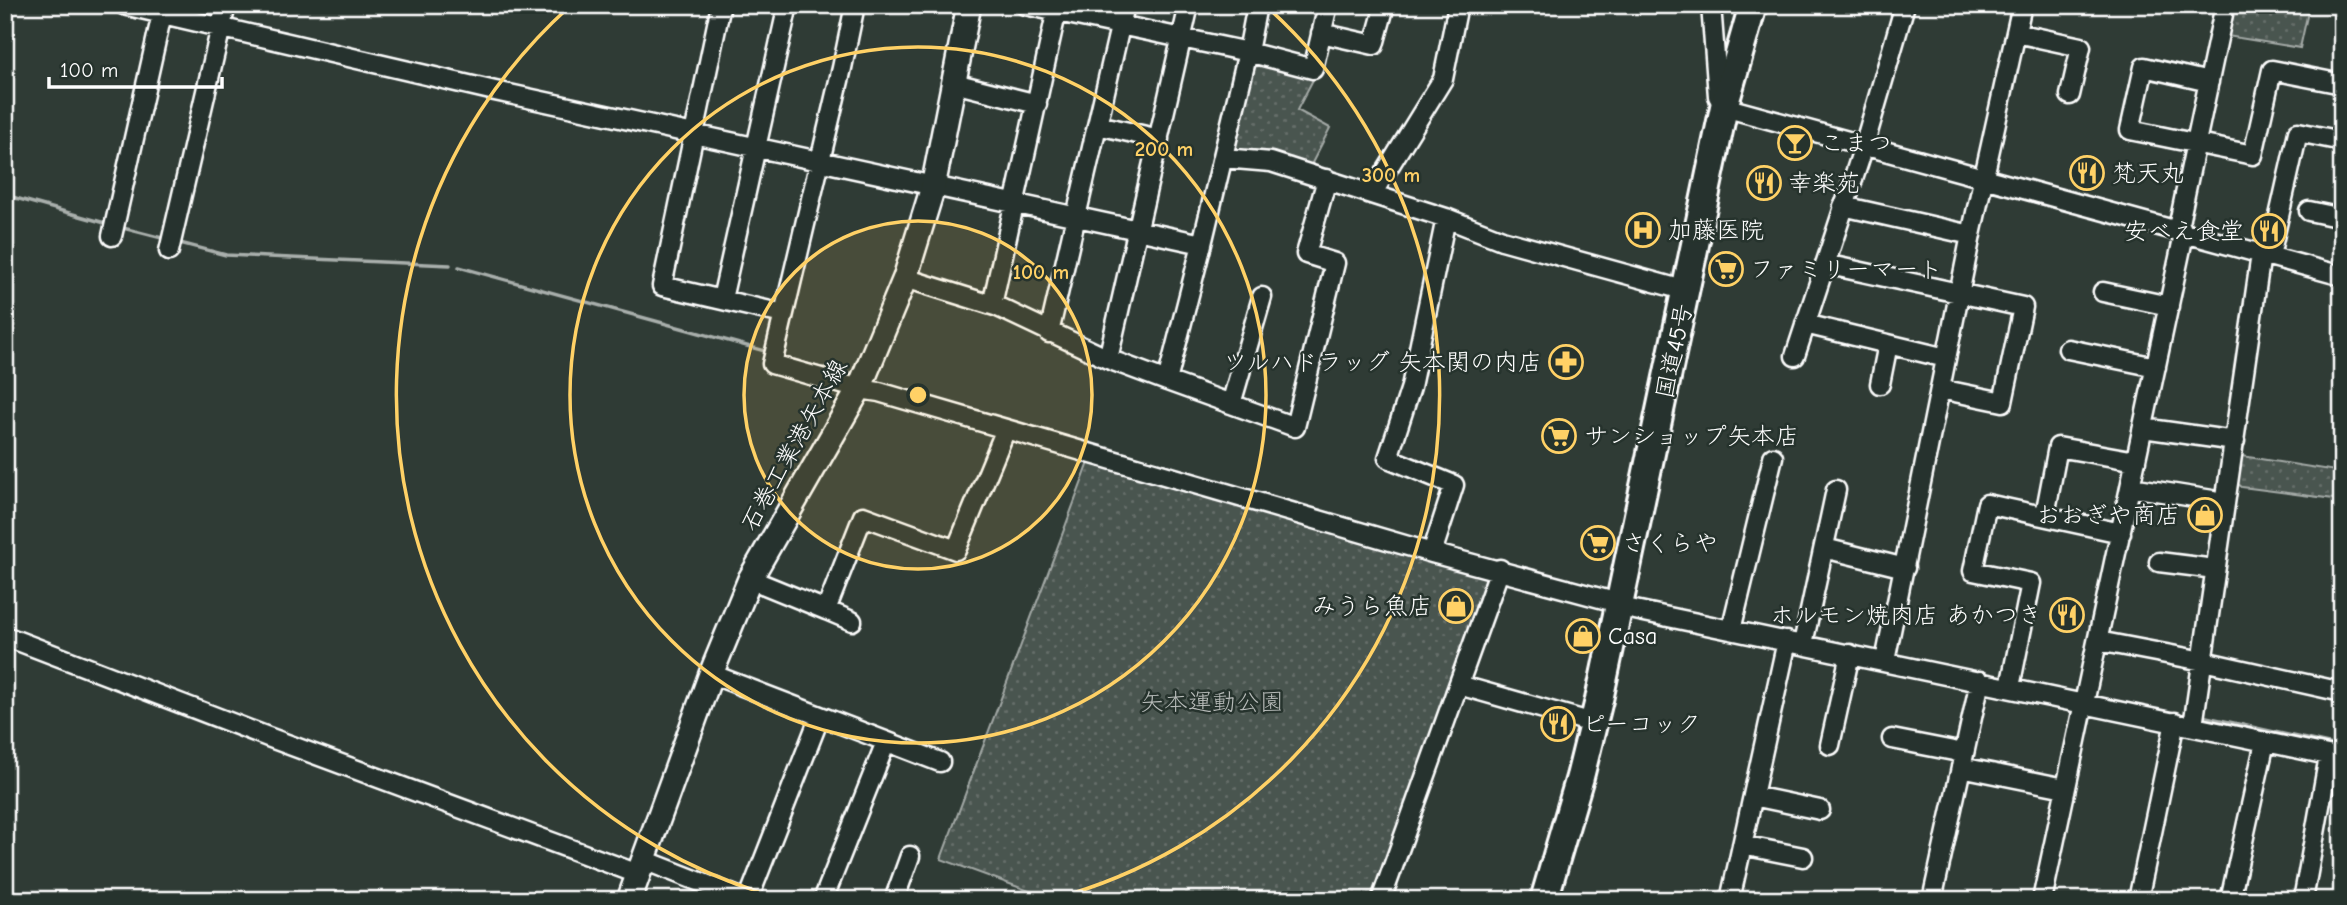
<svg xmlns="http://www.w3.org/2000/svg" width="2347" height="905" font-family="'Comic Neue','Klee One',sans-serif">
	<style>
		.park { fill: url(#park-dots); stroke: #a4aaa7; stroke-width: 2 }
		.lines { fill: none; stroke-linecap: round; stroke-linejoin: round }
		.stream { stroke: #a9afac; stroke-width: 3.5 }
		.minor-casing { stroke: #fff; stroke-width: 23 }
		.major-casing { stroke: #fff; stroke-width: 28 }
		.highway-casing { stroke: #fff; stroke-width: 32 }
		.minor { stroke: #26332d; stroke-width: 18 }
		.major { stroke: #26332d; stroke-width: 23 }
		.highway { stroke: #26332d; stroke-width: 26 }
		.ring { fill: none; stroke: #ffd166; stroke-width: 3.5 }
		.labels { text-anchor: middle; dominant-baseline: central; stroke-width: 5; stroke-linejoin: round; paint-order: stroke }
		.poi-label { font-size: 24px; fill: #fff; stroke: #26332d; text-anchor: start }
		.street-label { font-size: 24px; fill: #fff; stroke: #26332d }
		.park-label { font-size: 24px; fill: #b7bbb9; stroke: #26332d }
		.centre { fill: #ffd166; stroke: #26332d; stroke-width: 3.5 }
		.ring-label { font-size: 21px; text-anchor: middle; font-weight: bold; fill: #ffd166; stroke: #26332d; stroke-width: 5; stroke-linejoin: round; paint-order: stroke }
	</style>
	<defs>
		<pattern id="park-dots" width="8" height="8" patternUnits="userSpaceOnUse" patternTransform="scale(1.75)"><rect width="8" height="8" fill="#4a544f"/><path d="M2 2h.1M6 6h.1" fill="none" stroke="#656e69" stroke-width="1.8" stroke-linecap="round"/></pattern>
	</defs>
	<rect width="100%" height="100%" fill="#2f3b35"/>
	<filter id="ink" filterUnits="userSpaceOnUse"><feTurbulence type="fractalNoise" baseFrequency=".0143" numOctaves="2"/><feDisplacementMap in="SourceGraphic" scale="14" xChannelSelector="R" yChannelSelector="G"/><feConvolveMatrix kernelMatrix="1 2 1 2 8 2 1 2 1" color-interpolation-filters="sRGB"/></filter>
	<g filter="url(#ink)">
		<path class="park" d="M 2234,5 L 2301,5 L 2309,7 L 2300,48 L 2227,36 Z
			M 1255,61 L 1316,74 L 1297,110 L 1330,128 L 1311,165 L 1274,154 L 1237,150 L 1234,142 L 1249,65 Z
			M 2242,456 L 2342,472 L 2342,500 L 2242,487 L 2238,484 L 2239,462 Z
			M 1090,460 L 1491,574 L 1376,900 L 1054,900 L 941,859 Z"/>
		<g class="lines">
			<path class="stream" d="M 5,195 L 105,223
				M 123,228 L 162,238
				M 180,243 L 226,255 L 450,265
				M 459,267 L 765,351
				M 794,360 L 820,368 L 828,368
				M 2202,716 L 2342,747"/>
			<g class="minor-casing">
				<path id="minor" d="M 124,5 L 495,91 L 1202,244 L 1248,52 L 1025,5
					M 721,5 L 662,286 L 783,314
					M 855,5 L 842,68 L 772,364 L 859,389 L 879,392 L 1432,553 L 1611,601 L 1630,609 L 2342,758
					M 1257,5 L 1248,52 L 1313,69 L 1328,5
					M 1711,5 L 1718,96 L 1724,107 L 2342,276
					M 1321,33 L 1374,45 L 1385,5
					M 2016,33 L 2081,47 L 2070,95
					M 2209,82 L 2144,67 L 2130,130 L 2253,155 L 2272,70 L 2342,84
					M 954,83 L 1037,104
					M 1098,125 L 1159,139
					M 1223,158 L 1271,162 L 1446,218 L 1502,240 L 1687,291
					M 1372,194 L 1443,79 L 1458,5
					M 1843,206 L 1971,235
					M 2309,211 L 2342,218
					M 112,236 L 164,5
					M 169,251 L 226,5
					M 2270,256 L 2298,132 L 2342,141
					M 1825,264 L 2023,307 L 2003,402 L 1940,389
					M 905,278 L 998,307 L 1108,359 L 1189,5
					M 2103,292 L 2169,306
					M 722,299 L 788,5
					M 992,305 L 1058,5
					M 1805,324 L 1946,358
					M 1049,333 L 1125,5
					M 2068,349 L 2156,367
					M 1795,356 L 1864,146 L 1905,5
					M 1108,359 L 1167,381 L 1202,244
					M 1167,381 L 1295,427 L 1335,263 L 1306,254 L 1327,179
					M 1880,384 L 1888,344
					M 1231,404 L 1262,297
					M 2143,428 L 2235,441
					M 2131,487 L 2225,502
					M 2045,515 L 2058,447 L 2136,461
					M 1824,548 L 1905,568
					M 1432,553 L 1454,485 L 1388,458 L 1411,387 L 1446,218
					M 2159,562 L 2215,569
					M 750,579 L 826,610 L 863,516 L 956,550 L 1006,429
					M 826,610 L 852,621
					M 1731,630 L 1773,457
					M 5,636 L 268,737 L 638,874
					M 2098,641 L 2203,661 L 2342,692
					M 1803,644 L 1836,490
					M 1885,661 L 1971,235 L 2022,5
					M 711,674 L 940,762
					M 1459,685 L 1593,723
					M 2010,687 L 2031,583 L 1973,571 L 1987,504 L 2121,533
					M 2193,726 L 2261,254
					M 1892,739 L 1964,753
					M 1830,745 L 1850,654
					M 1961,767 L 2065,788
					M 1753,796 L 1820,810
					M 1742,845 L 1803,857
					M 644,860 L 746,900
					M 748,900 L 820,716
					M 823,900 L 886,742
					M 894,900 L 910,856
					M 1381,900 L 1500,569
					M 1730,900 L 1787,641
					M 1932,900 L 1980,681
					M 2042,900 L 2184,234 L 2179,223 L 2225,5
					M 2138,900 L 2175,722
					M 2230,900 L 2265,742
					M 2303,900 L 2329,756"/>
			</g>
			<g class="major-casing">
				<path id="major" d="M 629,900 L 711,674 L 750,579 L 859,389 L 905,278 L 933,187 L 969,5"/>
			</g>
			<g class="highway-casing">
				<path id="highway" d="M 1544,900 L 1580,777 L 1599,700 L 1724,107 L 1753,5"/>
			</g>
			<use href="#minor" class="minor"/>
			<use href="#major" class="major"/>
			<use href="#highway" class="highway"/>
		</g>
	</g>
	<circle cx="918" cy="395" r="174" fill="#ffd166" fill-opacity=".12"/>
	<g class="ring">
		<circle cx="918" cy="395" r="174"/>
		<circle cx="918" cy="395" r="348"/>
		<path d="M783 899A522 522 0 0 1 569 7M1267 7A522 522 0 0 1 1053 899"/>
	</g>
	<defs>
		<g id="bar-ring" transform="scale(1.75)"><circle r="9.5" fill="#26332d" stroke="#ffd166" stroke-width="1.5"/><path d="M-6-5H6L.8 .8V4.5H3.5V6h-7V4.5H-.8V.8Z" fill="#ffd166"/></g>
		<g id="restaurant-ring" transform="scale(1.75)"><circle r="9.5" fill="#26332d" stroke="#ffd166" stroke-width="1.5"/><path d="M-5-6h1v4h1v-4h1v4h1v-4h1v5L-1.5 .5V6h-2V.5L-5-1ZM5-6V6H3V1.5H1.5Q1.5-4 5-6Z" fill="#ffd166"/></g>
		<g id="hospital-ring" transform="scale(1.75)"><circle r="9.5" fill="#26332d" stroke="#ffd166" stroke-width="1.5"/><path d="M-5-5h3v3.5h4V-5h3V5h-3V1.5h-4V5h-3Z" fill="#ffd166"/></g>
		<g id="supermarket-ring" transform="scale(1.75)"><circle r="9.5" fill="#26332d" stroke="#ffd166" stroke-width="1.5"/><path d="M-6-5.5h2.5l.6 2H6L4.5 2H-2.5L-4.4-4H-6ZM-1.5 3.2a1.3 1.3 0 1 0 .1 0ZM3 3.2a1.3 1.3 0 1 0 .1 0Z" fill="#ffd166"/></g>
		<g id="pharmacy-ring" transform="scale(1.75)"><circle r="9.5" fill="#26332d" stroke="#ffd166" stroke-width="1.5"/><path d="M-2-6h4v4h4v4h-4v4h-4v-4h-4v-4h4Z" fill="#ffd166"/></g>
		<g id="shop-ring" transform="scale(1.75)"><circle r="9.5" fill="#26332d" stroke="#ffd166" stroke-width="1.5"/><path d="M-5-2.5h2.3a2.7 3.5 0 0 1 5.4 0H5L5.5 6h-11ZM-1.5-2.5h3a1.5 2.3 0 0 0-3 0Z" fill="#ffd166"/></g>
	</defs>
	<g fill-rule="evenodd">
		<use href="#bar-ring" x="1795" y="143"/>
		<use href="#restaurant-ring" x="2087" y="173"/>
		<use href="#restaurant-ring" x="1764" y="183"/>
		<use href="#hospital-ring" x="1643" y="230"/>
		<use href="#restaurant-ring" x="2269" y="231"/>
		<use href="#supermarket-ring" x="1726" y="269"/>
		<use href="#pharmacy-ring" x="1566" y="362"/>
		<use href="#supermarket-ring" x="1559" y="436"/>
		<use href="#shop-ring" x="2205" y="515"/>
		<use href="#supermarket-ring" x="1598" y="543"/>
		<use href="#shop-ring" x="1456" y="606"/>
		<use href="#restaurant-ring" x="2067" y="615"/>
		<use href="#shop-ring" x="1583" y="636"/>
		<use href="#restaurant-ring" x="1558" y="724"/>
	</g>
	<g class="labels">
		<g class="poi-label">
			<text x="1820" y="143">こまつ</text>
			<text x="2112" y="173">梵天丸</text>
			<text x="1788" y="183">幸楽苑</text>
			<text x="1668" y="230">加藤医院</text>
			<text x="2244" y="231" text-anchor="end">安べえ食堂</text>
			<text x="1750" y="269">ファミリーマート</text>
			<text x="1542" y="362" text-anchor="end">ツルハドラッグ 矢本関の内店</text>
			<text x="1584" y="436">サンショップ矢本店</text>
			<text x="2180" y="515" text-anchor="end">おおぎや商店</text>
			<text x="1622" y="543">さくらや</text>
			<text x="1432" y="606" text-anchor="end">みうら魚店</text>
			<text x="2042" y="615" text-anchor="end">ホルモン焼肉店 あかつき</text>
			<text x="1608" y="636">Casa</text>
			<text x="1582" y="724">ピーコック</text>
		</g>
		<g class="street-label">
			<text transform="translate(1674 351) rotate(-78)">国道45号</text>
			<text transform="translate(794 445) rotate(-61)">石巻工業港矢本線</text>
		</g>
		<g class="park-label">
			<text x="1212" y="702">矢本運動公園</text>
		</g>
	</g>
	<circle cx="918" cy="395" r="10" class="centre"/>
	<g class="ring-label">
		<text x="1164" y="156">200 m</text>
		<text x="1391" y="182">300 m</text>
		<text x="1041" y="279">100 m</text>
	</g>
	<rect width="2347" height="905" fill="none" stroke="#26332d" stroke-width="28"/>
	<rect x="14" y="14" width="2319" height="877" fill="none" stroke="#fff" stroke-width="2.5" filter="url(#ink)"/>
	<path d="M49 77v10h173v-10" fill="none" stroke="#ffffff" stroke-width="3.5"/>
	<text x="60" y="77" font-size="21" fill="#ffffff" stroke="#26332d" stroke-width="5" paint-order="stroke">100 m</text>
</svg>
